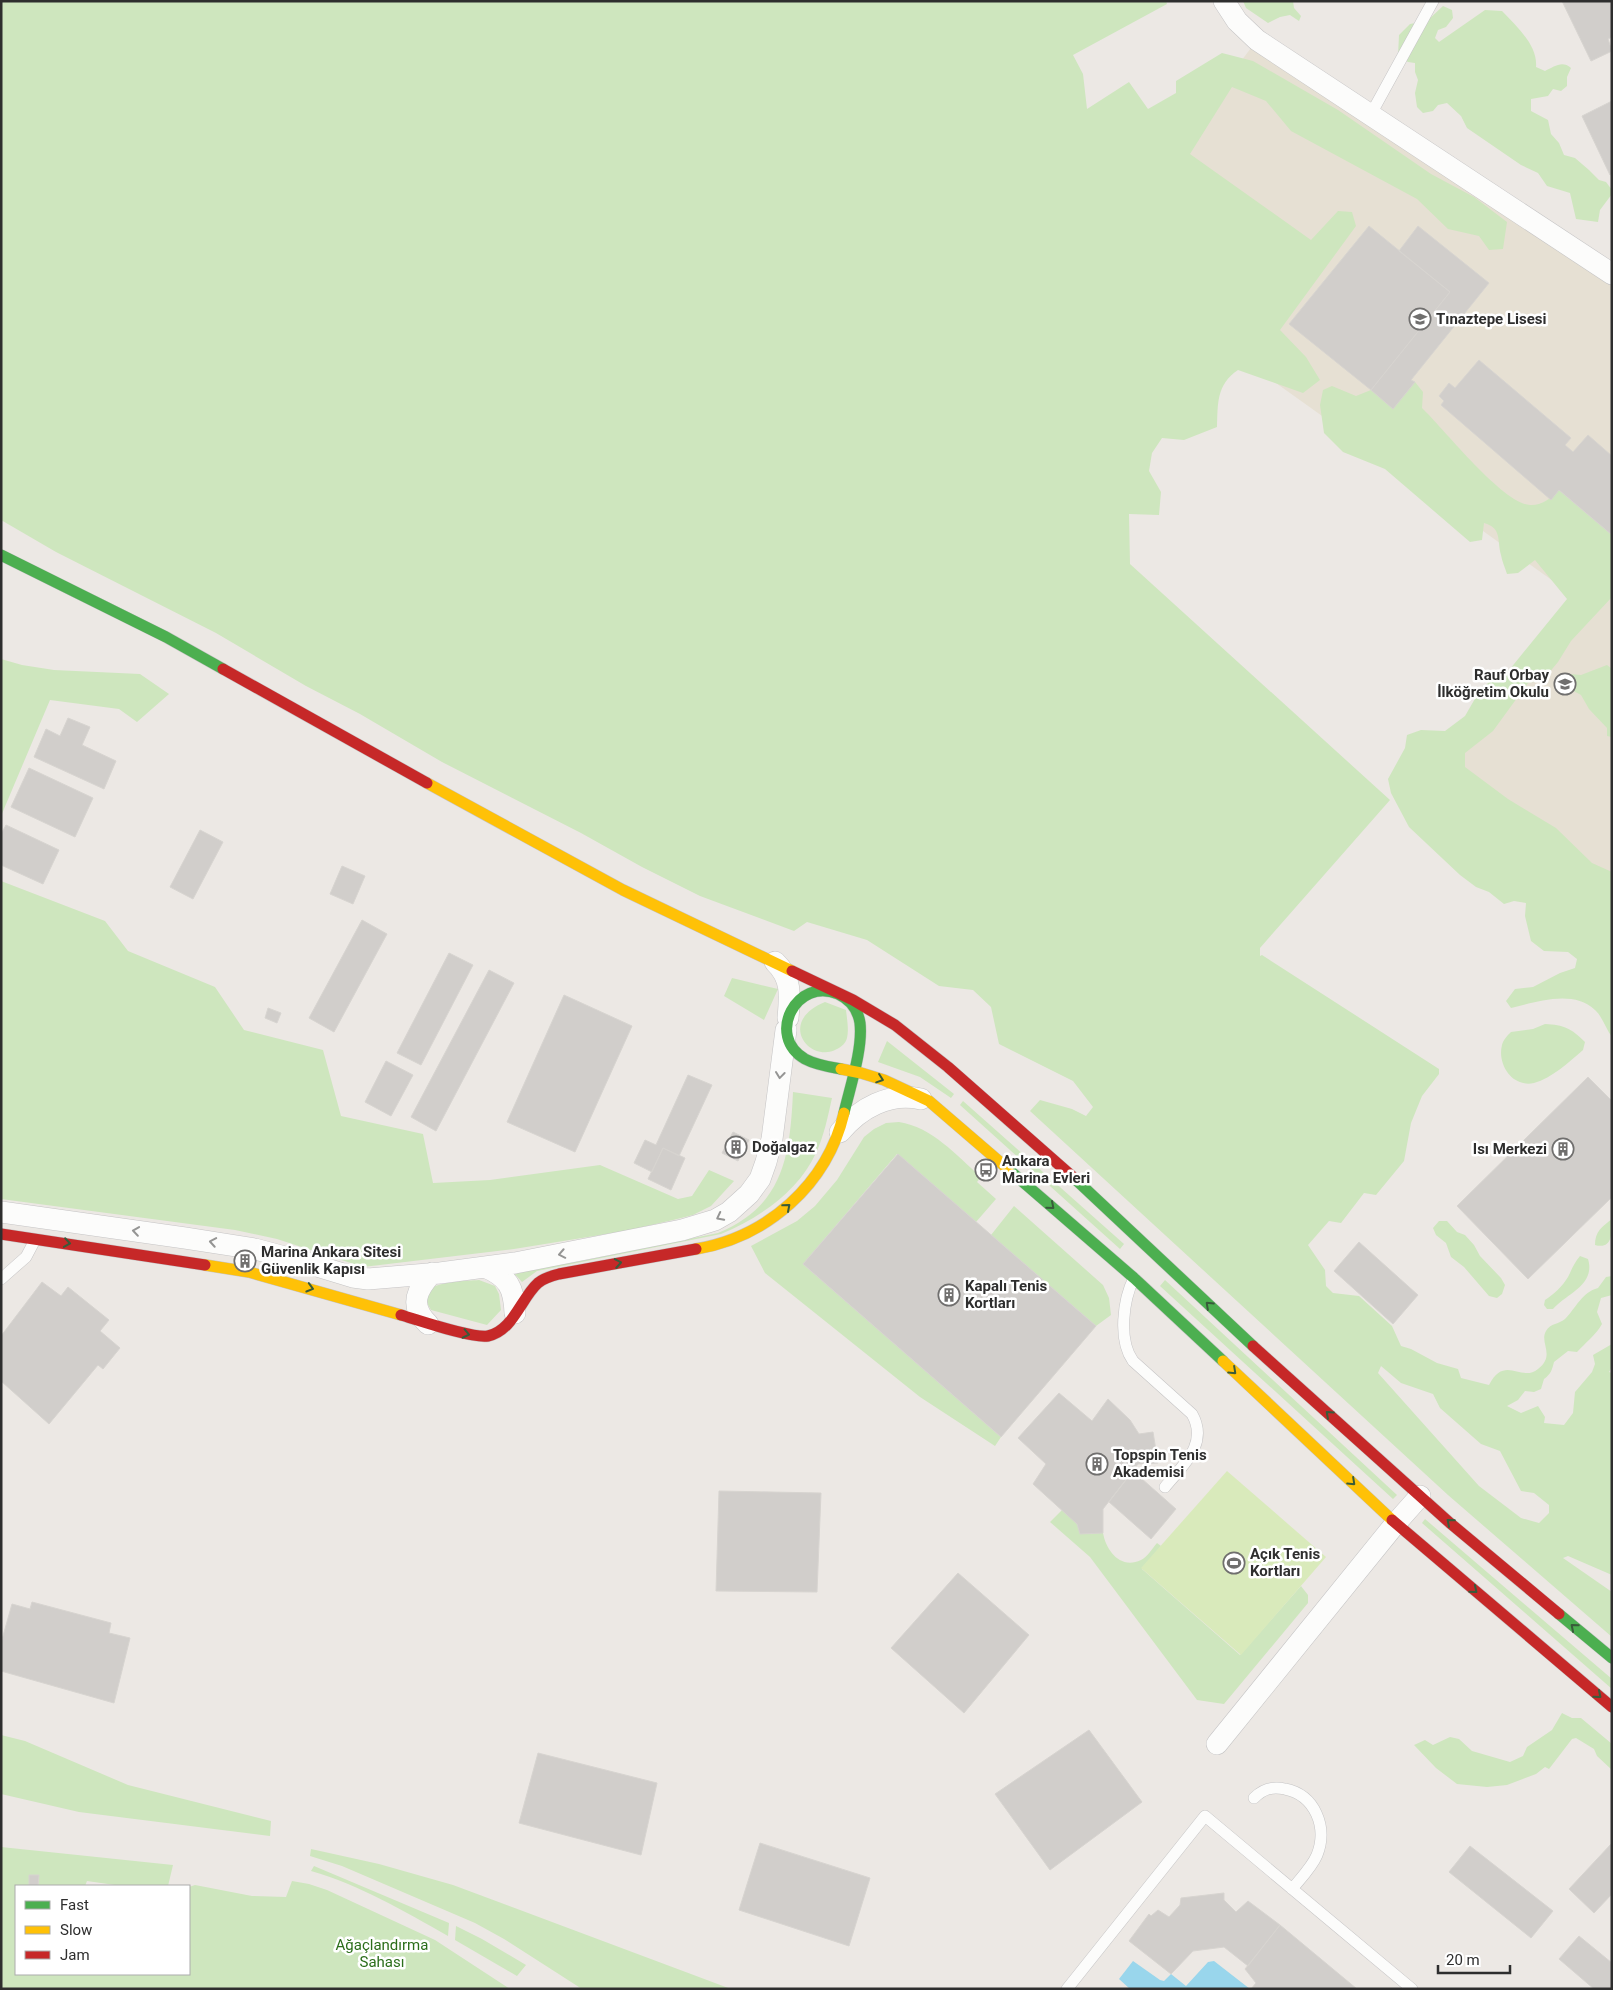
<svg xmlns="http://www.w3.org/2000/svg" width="1613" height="1990" font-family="Roboto,sans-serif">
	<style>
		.education { fill: #e6e0d3 }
		.green { fill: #cee6be; fill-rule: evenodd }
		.pitch { fill: #d9eabb }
		.water { fill: #99d6ec }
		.building { fill: #d1cecb; stroke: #d7d4d0 }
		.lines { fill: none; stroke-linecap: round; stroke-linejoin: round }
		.lane-casing { stroke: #c5c4c5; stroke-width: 12 }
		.street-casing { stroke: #c5c4c5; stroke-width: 22 }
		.fast-casing { stroke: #c5c4c5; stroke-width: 12 }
		.slow-casing { stroke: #c5c4c5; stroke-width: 12 }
		.jam-casing { stroke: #c5c4c5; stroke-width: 12 }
		.lane { stroke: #fcfcfb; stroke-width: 11 }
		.street { stroke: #fcfcfb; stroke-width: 21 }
		.fast { stroke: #4caf50; stroke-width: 11 }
		.slow { stroke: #ffc107; stroke-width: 11 }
		.jam { stroke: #c62828; stroke-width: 11 }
		.oneway { stroke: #959594 }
		.oneway2 { stroke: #385b3a }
		.labels { text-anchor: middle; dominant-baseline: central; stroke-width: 5; stroke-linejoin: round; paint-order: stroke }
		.poi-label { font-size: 15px; font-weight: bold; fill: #2e2e2e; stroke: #fff; text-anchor: start }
		.park-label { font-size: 15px; fill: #2c6e1b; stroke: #fff }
	</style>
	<rect width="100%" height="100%" fill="#ece8e4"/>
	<path class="education" d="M 1257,40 L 1612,274 L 1612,898 L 1449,762 L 1588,606 L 1248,363 L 1161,167 Z"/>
	<path class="green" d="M 1,1 L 1166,1 L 1167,4 L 1073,55 L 1083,74 L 1087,109 L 1129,82 L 1148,109 L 1176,93 L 1176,81 L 1222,53 L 1253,61 L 1338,110 L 1431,174 L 1474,197 L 1507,222 L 1503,249 L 1489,250 L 1479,236 L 1448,229 L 1417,199 L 1291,131 L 1266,101 L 1232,87 L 1190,154 L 1311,240 L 1338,211 L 1352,212 L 1356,226 L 1280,330 L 1306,357 L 1320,380 L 1303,393 L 1238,370 C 1216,385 1218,404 1217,427 L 1184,440 L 1162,438 L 1152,453 L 1149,471 L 1161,492 L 1159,515 L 1129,514 L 1130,564 L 1390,800 L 1260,948 L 1260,956 L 1262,955 L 1439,1069 L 1439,1074 L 1422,1096 L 1411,1123 L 1404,1161 L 1376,1195 L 1364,1193 L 1341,1223 L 1329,1221 L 1308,1245 L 1325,1270 L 1326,1286 L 1333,1293 L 1359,1296 L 1392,1326 L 1401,1346 L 1411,1349 L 1437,1363 L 1458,1369 L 1461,1378 L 1489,1385 C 1505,1354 1521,1383 1538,1369 C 1556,1355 1539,1343 1546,1331 C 1550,1323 1560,1324 1565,1319 C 1576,1308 1582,1292 1598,1288 L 1606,1277 L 1612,1276 L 1612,1295 L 1601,1298 L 1597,1312 L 1602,1324 C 1596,1335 1585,1343 1577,1352 L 1568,1351 L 1554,1362 C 1552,1370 1551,1374 1544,1379 L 1541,1389 L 1534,1392 L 1525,1391 L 1518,1400 L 1507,1406 L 1521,1413 L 1538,1406 L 1545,1417 L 1544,1423 L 1564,1425 L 1573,1413 L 1575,1392 L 1592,1372 L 1595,1364 L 1593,1355 L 1612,1344 L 1612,1367 L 1609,1372 L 1612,1373 L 1612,1575 L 1568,1556 L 1563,1558 L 1612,1592 L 1612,1637 L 1448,1495 L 1030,1111 L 1040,1100 L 1072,1109 L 1086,1116 L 1093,1107 L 1073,1081 L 999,1044 L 991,1007 L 973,990 L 939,986 L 867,940 L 807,922 L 794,931 L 700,896 L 642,867 L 581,833 L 442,762 L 360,714 L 306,686 L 216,633 L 56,552 L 1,520 ZM 1381,1366 L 1401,1383 L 1433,1394 L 1440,1408 L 1481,1444 L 1500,1451 L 1521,1491 L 1534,1493 L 1549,1505 L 1549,1513 L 1539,1523 L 1521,1518 L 1479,1486 L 1378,1373 Z
		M 1243,1 L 1293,1 L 1294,8 L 1301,16 L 1299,21 L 1290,15 L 1280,17 L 1268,23 L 1246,8 Z
		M 1443,6 L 1452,10 L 1453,18 L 1446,27 L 1438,30 L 1435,38 L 1439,42 L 1485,10 L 1502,11 C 1516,26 1538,45 1536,67 L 1545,71 C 1554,67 1562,60 1571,68 L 1567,77 L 1567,86 L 1561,91 L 1553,89 L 1548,96 L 1531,99 L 1531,111 L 1548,120 L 1551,134 L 1559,143 L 1564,155 L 1575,158 L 1589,170 L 1599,180 L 1606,182 L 1612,190 L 1612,194 L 1600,210 L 1598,222 L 1576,219 L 1570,193 L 1547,186 L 1538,173 L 1521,165 L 1467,128 L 1461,116 L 1447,103 L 1438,105 L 1433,111 L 1423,113 L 1417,107 L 1415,93 L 1418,80 L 1415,72 L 1415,63 L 1408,62 L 1398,56 L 1399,35 L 1410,24 L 1427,21 Z
		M 1415,382 L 1423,392 L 1422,408 C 1443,428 1503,504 1530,505 C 1541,506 1552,498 1559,490 L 1612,535 L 1612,597 L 1571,641 L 1558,662 L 1543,680 L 1528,683 L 1493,731 L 1465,753 L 1465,767 L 1508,799 L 1556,828 L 1592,863 L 1612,872 L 1612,1037 C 1606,1029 1602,1016 1595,1010 C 1573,989 1536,1002 1511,1008 L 1506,1001 L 1515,989 L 1533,987 L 1560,973 L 1575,968 L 1577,959 L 1568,952 L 1544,951 L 1531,941 L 1525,916 L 1526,903 L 1514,901 L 1504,904 L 1489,892 L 1476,887 L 1460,875 L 1409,827 L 1391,793 L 1388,779 L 1405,748 L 1407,735 L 1421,730 L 1445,731 L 1465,716 L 1480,690 L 1494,678 L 1510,669 L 1567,599 L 1535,560 L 1518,573 L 1507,574 C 1505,568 1502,561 1501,555 C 1497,540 1502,528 1484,523 L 1482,540 L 1470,542 L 1385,469 L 1343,452 L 1324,433 L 1320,405 L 1323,390 L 1332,386 L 1356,396 L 1371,390 L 1393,408 Z
		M 1,659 L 22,665 L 54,670 L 140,674 L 169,694 L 137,722 L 119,709 L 50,700 L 1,816 Z
		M 1607,665 L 1612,669 L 1612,737 L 1607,736 L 1607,728 L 1589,709 L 1581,695 L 1568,688 L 1567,680 L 1570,674 L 1581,675 Z
		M 1,881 L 105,921 L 128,951 L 215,987 L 244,1030 L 323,1050 L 341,1116 L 423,1134 L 433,1183 L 490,1180 L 600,1165 L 678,1199 L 692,1196 L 709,1170 L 734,1181 L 711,1206 L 693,1215 L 673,1220 L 625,1231 L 514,1249 L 363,1267 L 277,1239 L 235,1230 L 1,1199 Z
		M 732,978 L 778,989 L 764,1020 L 724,996 Z
		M 825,1002 L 846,1010 C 847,1019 849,1030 847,1038 C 846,1043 841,1047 837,1049 C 810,1064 776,1022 825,1002 Z
		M 1545,1024 C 1564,1025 1571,1028 1585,1042 L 1583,1050 C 1569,1062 1552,1078 1534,1083 C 1512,1088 1497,1064 1502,1045 C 1503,1040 1508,1035 1511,1032 L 1533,1029 Z
		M 887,1041 L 954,1094 L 951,1098 L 920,1077 L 878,1062 Z
		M 793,1092 L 832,1098 C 828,1116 824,1136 816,1153 C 798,1192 759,1218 721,1234 L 537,1271 L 522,1282 L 513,1272 L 581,1261 L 718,1233 C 784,1206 790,1155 793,1092 Z
		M 963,1101 L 1124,1244 L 1120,1249 L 960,1105 Z
		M 899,1122 C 932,1127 956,1155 981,1177 L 977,1182 L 996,1199 L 976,1222 L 897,1154 L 803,1264 L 1001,1437 L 995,1446 L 920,1397 L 765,1273 L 751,1246 L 797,1221 L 815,1206 L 837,1180 L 864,1137 L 874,1129 L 886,1123 Z
		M 1014,1206 L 1103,1285 L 1109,1298 L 1111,1315 L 1096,1326 L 991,1235 Z
		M 1612,1219 C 1612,1232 1613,1250 1595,1245 C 1595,1231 1602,1227 1612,1219 Z
		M 1439,1221 L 1447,1221 L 1457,1232 L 1465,1235 L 1474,1245 L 1480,1256 L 1501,1278 L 1505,1285 L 1502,1294 L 1497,1298 L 1489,1296 L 1464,1267 L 1451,1257 L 1446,1243 L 1436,1235 L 1433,1228 Z
		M 1580,1256 L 1588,1259 C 1596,1285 1566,1294 1553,1309 L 1547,1309 L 1544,1305 L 1545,1300 C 1554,1294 1562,1287 1568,1277 C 1572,1269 1574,1263 1580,1256 Z
		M 479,1280 L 495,1286 L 499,1294 L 501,1310 L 487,1325 L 431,1310 L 427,1303 C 427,1300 428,1294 429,1291 C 435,1281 468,1281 479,1280 Z
		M 1165,1280 L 1397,1495 L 1393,1499 L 1160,1286 Z
		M 1062,1510 L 1103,1533 C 1106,1550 1120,1570 1141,1560 C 1147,1557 1152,1549 1157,1543 L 1161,1546 L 1142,1569 L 1240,1655 L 1301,1586 L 1308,1595 L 1308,1603 L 1224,1704 L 1197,1700 L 1090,1557 L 1050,1522 Z
		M 1425,1519 L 1612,1679 L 1612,1689 L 1422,1523 Z
		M 1562,1713 L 1572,1718 L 1581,1718 L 1612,1744 L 1612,1770 L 1597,1756 L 1594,1749 L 1576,1738 L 1572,1739 L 1549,1769 L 1545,1767 L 1536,1774 L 1507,1785 L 1487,1787 L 1457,1784 L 1436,1768 L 1414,1745 L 1425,1740 L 1433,1745 L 1450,1737 L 1459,1739 L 1472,1751 L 1510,1762 L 1523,1756 L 1527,1747 L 1552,1730 Z
		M 1,1735 L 25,1741 L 128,1785 L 271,1821 L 270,1836 L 79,1812 L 1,1794 Z
		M 1,1847 L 173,1865 L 168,1886 L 122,1886 L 87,1881 L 85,1886 L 16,1886 L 16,1974 L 189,1974 L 189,1887 L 195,1885 L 252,1896 L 286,1897 L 292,1881 L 309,1884 L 327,1890 L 435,1940 L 510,1989 L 1,1989 Z
		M 311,1849 L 379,1864 L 453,1885 L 731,1989 L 582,1989 L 504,1939 L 475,1923 L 342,1866 L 310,1856 Z
		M 314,1866 L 449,1923 L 448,1936 C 404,1911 360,1885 311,1871 Z
		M 456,1926 L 482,1939 L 526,1965 L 517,1976 L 455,1940 Z"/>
	<path class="pitch" d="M 1227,1471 L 1326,1557 L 1241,1655 L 1141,1568 Z"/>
	<path class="water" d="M 1133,1961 L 1160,1980 L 1164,1981 L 1171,1974 L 1186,1986 L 1208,1962 L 1214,1961 L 1250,1989 L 1130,1989 L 1119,1979 Z"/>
	<path class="building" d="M 1562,1 L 1612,1 L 1612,37 L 1608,39 L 1612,51 L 1591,61 Z
		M 1612,101 L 1612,174 L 1610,175 L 1582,116 Z
		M 1369,226 L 1450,292 L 1371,390 L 1289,324 Z
		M 1418,226 L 1489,283 L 1411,380 L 1415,382 L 1393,409 L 1371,390 L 1450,292 L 1399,251 Z
		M 1479,360 L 1571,438 L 1565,445 L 1573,452 L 1588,435 L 1612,456 L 1612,535 L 1559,490 L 1551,500 L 1441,405 L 1444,401 L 1439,396 L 1449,383 L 1455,388 Z
		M 68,718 L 90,727 L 82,745 L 116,761 L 104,789 L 34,757 L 46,729 L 60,736 Z
		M 29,768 L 93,798 L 75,837 L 11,807 Z
		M 6,825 L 59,850 L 43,884 L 1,865 L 1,834 Z
		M 200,830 L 223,842 L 193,899 L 170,887 Z
		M 342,866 L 365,876 L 353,904 L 330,894 Z
		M 362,920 L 387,934 L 334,1032 L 309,1018 Z
		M 449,953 L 473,965 L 421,1065 L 397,1053 Z
		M 489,970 L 514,983 L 436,1131 L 411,1117 Z
		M 564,995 L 632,1026 L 575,1152 L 507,1122 Z
		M 268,1008 L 281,1013 L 277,1023 L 265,1018 Z
		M 386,1061 L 413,1075 L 391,1116 L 365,1102 Z
		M 688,1075 L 712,1085 L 679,1156 L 663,1148 L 652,1172 L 634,1163 L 645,1140 L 656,1145 Z
		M 1588,1077 L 1612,1101 L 1612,1197 L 1528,1279 L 1457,1206 Z
		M 733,1132 L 749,1140 L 738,1161 L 722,1153 Z
		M 663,1148 L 685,1158 L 671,1190 L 648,1179 Z
		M 898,1154 L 1096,1326 L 1001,1437 L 803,1264 Z
		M 1359,1242 L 1418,1295 L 1393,1324 L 1334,1271 Z
		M 42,1282 L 61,1296 L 68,1287 L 109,1320 L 100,1331 L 120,1348 L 103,1369 L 98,1365 L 49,1424 L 1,1381 L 1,1336 Z
		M 1059,1393 L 1092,1421 L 1108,1399 L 1130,1420 L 1139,1434 L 1153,1432 L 1158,1463 L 1138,1464 L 1103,1509 L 1103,1533 L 1080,1534 L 1077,1524 L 1033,1484 L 1046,1464 L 1018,1438 Z
		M 1133,1471 L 1176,1509 L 1151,1539 L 1109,1502 Z
		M 719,1491 L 821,1493 L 817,1592 L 716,1591 Z
		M 958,1573 L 1029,1635 L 964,1713 L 891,1648 Z
		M 32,1602 L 111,1623 L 109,1633 L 130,1638 L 114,1703 L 1,1671 L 1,1643 L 12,1604 L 30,1609 Z
		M 1089,1730 L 1142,1802 L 1050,1870 L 995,1794 Z
		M 538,1753 L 657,1783 L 641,1855 L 519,1823 Z
		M 760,1843 L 870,1878 L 849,1946 L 739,1910 Z
		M 1612,1843 L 1612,1894 L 1594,1913 L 1569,1889 Z
		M 1470,1846 L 1553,1911 L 1531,1938 L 1449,1872 Z
		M 29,1875 L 39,1875 L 38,1886 L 29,1886 Z
		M 1224,1893 L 1224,1900 L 1236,1912 L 1248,1901 L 1280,1925 L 1248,1966 L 1224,1947 L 1193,1951 L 1171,1974 L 1129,1941 L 1149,1914 L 1151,1916 L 1158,1910 L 1169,1917 L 1180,1905 L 1181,1898 Z
		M 1280,1925 L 1357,1989 L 1251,1989 L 1256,1983 L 1245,1969 Z
		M 1579,1936 L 1612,1963 L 1612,1989 L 1594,1989 L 1559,1959 Z"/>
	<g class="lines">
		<g class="lane-casing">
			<path id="lane" d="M 1371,114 L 1433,1
				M 1134,1278 C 1123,1300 1118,1340 1133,1361 L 1192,1414 C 1209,1444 1183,1465 1165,1487
				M 1,1279 L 26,1257 L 35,1240
				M 1254,1798 C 1263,1789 1272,1786 1285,1789 C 1315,1795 1328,1827 1317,1855 C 1312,1867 1301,1878 1292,1889
				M 1067,1989 L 1205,1816 L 1412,1989"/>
		</g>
		<g class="street-casing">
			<path id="street" d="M 1224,1 L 1237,21 L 1257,40 L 1612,274
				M 775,962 C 792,978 790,996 788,1018
				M 840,1132 C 860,1108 889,1092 921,1099
				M 1,1212 L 185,1238 L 255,1249 L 307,1263 L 353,1277 L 368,1279 L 440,1273 L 515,1263 L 682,1230 L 715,1220 L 729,1212 L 749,1194 L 760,1179 L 766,1162 L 772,1139 L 786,1030
				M 485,1267 C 508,1277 514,1287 515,1313
				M 428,1324 C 409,1306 416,1290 432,1273
				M 1217,1744 L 1396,1523 L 1420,1496"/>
		</g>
		<g class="fast-casing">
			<path id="fast" d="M 1,555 L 166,637 L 223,669
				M 841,1069 C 829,1067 816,1065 805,1059 C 765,1036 797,976 838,994 C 851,1000 858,1010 860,1023 C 863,1049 850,1087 844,1113
				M 1008,1169 L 1134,1278 L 1223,1361
				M 1074,1178 L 1253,1346
				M 1559,1614 L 1612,1658"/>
		</g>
		<g class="slow-casing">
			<path id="slow" d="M 427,783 L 623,890 L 792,971
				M 841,1069 L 861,1073 L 884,1080 L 929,1101 L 1008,1169
				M 696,1249 C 767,1237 827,1185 844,1113
				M 205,1265 L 249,1272 L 401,1315
				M 1223,1361 L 1392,1520"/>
		</g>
		<g class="jam-casing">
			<path id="jam" d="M 223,669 L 427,783
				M 792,971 L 853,1000 L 895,1025 L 948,1067 L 1074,1178
				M 1,1234 L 205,1265
				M 401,1315 C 418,1320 473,1339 488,1336 C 513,1331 521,1298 538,1283 C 544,1278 551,1276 559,1274 L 696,1249
				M 1253,1346 L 1450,1523 L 1559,1614
				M 1392,1520 L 1612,1707"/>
		</g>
		<use href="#lane" class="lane"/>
		<use href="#street" class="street"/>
		<use href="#fast" class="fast"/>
		<use href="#slow" class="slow"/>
		<use href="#jam" class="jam"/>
	</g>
	<defs><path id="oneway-chevron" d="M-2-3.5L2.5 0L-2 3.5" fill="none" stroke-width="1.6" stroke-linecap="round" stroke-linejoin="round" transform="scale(1.25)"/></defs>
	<g class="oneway">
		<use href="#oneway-chevron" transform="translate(780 1075) rotate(97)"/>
		<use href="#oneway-chevron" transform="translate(720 1217) rotate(153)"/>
		<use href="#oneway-chevron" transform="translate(136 1231) rotate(-172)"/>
		<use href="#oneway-chevron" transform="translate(213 1242) rotate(-170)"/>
		<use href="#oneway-chevron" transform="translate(562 1254) rotate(169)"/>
	</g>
	<g class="oneway2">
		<use href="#oneway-chevron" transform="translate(880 1079) rotate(19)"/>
		<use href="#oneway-chevron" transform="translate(1051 1206) rotate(41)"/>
		<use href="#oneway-chevron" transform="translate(787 1207) rotate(-41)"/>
		<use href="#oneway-chevron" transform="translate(67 1243) rotate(8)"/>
		<use href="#oneway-chevron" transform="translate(618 1263) rotate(-10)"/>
		<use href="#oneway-chevron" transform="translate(310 1288) rotate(16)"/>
		<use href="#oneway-chevron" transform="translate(1209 1305) rotate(-137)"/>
		<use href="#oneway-chevron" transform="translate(466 1334) rotate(12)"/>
		<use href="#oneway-chevron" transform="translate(1233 1371) rotate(43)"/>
		<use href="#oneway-chevron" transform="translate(1329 1414) rotate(-138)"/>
		<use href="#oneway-chevron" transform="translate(1352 1482) rotate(43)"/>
		<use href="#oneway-chevron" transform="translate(1450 1522) rotate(-139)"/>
		<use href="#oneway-chevron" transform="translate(1474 1590) rotate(40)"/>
		<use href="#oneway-chevron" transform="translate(1574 1627) rotate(-140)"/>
		<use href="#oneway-chevron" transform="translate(1598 1695) rotate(40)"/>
	</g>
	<defs>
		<g id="school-ring" transform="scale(1.125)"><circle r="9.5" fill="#fff" stroke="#706f6e" stroke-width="1.5"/><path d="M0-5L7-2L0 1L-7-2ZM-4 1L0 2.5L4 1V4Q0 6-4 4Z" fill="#706f6e"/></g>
		<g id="building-ring" transform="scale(1.125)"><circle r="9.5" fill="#fff" stroke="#706f6e" stroke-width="1.5"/><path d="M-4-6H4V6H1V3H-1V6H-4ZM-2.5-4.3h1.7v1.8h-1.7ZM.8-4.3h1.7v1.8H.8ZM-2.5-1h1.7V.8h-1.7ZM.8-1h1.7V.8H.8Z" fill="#706f6e"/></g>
		<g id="bus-ring" transform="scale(1.125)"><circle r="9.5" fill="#fff" stroke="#706f6e" stroke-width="1.5"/><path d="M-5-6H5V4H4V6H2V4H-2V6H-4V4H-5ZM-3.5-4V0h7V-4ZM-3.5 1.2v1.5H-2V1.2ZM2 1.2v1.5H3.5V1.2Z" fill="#706f6e"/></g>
		<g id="stadium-ring" transform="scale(1.125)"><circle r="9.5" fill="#fff" stroke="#706f6e" stroke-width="1.5"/><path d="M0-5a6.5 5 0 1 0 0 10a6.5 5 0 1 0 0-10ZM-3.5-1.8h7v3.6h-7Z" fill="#706f6e"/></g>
	</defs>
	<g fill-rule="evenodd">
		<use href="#school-ring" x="1420" y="319"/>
		<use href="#school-ring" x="1565" y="684"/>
		<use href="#building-ring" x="736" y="1147"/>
		<use href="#building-ring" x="1563" y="1149"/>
		<use href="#bus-ring" x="986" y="1170"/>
		<use href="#building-ring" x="245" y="1261"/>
		<use href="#building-ring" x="949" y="1295"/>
		<use href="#building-ring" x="1097" y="1464"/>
		<use href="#stadium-ring" x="1234" y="1563"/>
	</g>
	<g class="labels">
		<g class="poi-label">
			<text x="1436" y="319">Tınaztepe Lisesi</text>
			<text x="1549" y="675" text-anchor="end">Rauf Orbay<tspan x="1549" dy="17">İlköğretim Okulu</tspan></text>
			<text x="752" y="1147">Doğalgaz</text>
			<text x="1547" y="1149" text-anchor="end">Isı Merkezi</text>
			<text x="1002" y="1161">Ankara<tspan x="1002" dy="17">Marina Evleri</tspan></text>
			<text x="261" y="1252">Marina Ankara Sitesi<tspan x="261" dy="17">Güvenlik Kapısı</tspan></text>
			<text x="965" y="1286">Kapalı Tenis<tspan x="965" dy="17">Kortları</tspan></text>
			<text x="1113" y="1455">Topspin Tenis<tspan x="1113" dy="17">Akademisi</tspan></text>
			<text x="1250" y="1554">Açık Tenis<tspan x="1250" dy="17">Kortları</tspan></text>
		</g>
		<g class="park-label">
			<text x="382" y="1945">Ağaçlandırma<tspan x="382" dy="17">Sahası</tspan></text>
		</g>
	</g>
	<rect width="1613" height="1990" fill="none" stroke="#2e2e2e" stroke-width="5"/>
	<rect x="15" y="1885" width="175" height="90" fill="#ffffff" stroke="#ababab"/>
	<rect x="25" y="1901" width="25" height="8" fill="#4caf50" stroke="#ababab"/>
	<text x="60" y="1910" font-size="15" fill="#2e2e2e">Fast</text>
	<rect x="25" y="1926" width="25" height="8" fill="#ffc107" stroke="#ababab"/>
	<text x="60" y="1935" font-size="15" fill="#2e2e2e">Slow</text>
	<rect x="25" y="1951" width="25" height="8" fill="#c62828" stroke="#ababab"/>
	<text x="60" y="1960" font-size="15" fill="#2e2e2e">Jam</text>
	<path d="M1438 1965v8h72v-8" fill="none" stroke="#2e2e2e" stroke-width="2.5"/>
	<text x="1446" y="1965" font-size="15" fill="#2e2e2e" stroke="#ffffff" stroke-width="4" paint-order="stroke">20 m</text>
</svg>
